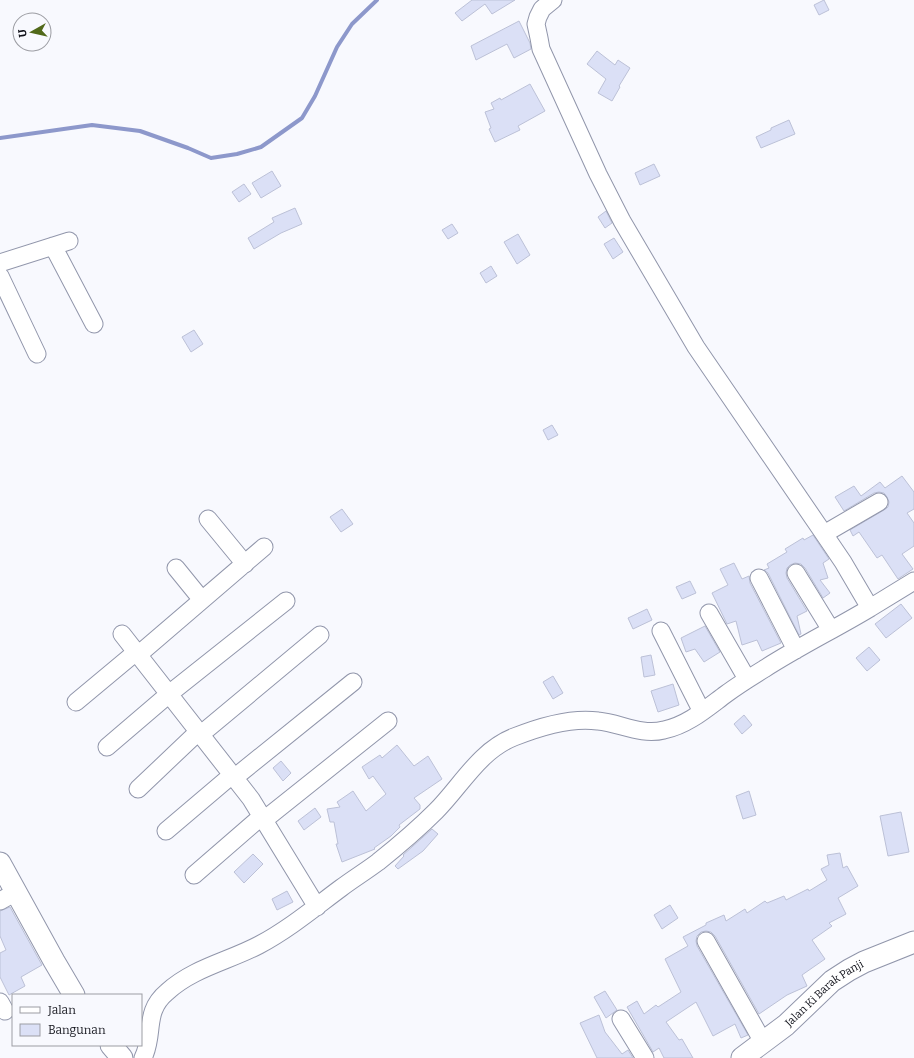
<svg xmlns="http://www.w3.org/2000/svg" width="914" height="1058" font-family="Bitter,serif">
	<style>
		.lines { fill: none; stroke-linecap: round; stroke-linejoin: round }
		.stream { stroke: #8d98cb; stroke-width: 4 }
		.building { fill: #dbe0f6; stroke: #bcc1d7 }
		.minor-casing { stroke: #9196ab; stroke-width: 19 }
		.tertiary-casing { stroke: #9196ab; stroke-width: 23 }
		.minor { stroke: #fff; stroke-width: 17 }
		.tertiary { stroke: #fff; stroke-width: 21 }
		.labels { text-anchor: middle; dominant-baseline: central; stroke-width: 3; stroke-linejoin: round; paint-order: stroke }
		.street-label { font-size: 11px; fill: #11121a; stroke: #f8f9fe }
	</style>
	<rect width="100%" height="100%" fill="#f8f9fe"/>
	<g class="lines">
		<path class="stream" d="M 0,138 L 92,125 L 140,131 L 188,148 L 211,158 L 237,154 L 261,147 L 302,118 L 315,96 L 337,47 L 352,24 L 377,0"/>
	</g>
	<path class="building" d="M 472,0 L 515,0 L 492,14 L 485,4 L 462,21 L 455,13 Z
		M 824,0 L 829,10 L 819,15 L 814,5 Z
		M 519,21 L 530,43 L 531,49 L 514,58 L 507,44 L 476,60 L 471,46 Z
		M 597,51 L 615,65 L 618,60 L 630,68 L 619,86 L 620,87 L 612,101 L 598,93 L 606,79 L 587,64 Z
		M 530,84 L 545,111 L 518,126 L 520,130 L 495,142 L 489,129 L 491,128 L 485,112 L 494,109 L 491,103 L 500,98 L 501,100 Z
		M 789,120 L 795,134 L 761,148 L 756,137 L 771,130 L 771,128 Z
		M 654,164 L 660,176 L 640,185 L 635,173 Z
		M 272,171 L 281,186 L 261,198 L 252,183 Z
		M 244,184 L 251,194 L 239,202 L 232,192 Z
		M 295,208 L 302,224 L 281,233 L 254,249 L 248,238 L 274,222 L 272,218 Z
		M 606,211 L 612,223 L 605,228 L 598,217 Z
		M 452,224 L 458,233 L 448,239 L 442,230 Z
		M 518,234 L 530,255 L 517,264 L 504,242 Z
		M 614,238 L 623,252 L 613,259 L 604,244 Z
		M 491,266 L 497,276 L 486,283 L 480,273 Z
		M 194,330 L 203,344 L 191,352 L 182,337 Z
		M 552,425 L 558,435 L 548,440 L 543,430 Z
		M 902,476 L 914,492 L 914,509 L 907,513 L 914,523 L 914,546 L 902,554 L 913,569 L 898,579 L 882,555 L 877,558 L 859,532 L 853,536 L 850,530 L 884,510 L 888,507 L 889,502 L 887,497 L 884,493 L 879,492 L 874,493 L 844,511 L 835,497 L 854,486 L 861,496 L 880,482 L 885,488 Z
		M 342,509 L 353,524 L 341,532 L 330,517 Z
		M 813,535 L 829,559 L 823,563 L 828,578 L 820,580 L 830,593 L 823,598 L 805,568 L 801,564 L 795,563 L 790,565 L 787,568 L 786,573 L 787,578 L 807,611 L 797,616 L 801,634 L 799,635 L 768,573 L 764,570 L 769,568 L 767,564 L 787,552 L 785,549 L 803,538 L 804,540 Z
		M 734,563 L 742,579 L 749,576 L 750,583 L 781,643 L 762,651 L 757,640 L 742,645 L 736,621 L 727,624 L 712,593 L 728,585 L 720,569 Z
		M 690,581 L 696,593 L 682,599 L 676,587 Z
		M 901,604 L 912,618 L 886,638 L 875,624 Z
		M 647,609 L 652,620 L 633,629 L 628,618 Z
		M 705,626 L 720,652 L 704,662 L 695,649 L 686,652 L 681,638 Z
		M 869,647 L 880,660 L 867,671 L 856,658 Z
		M 651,655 L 655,675 L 644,677 L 641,657 Z
		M 553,676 L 563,693 L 553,699 L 543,682 Z
		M 673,684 L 679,705 L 658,712 L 651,691 Z
		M 744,715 L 752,725 L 742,734 L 734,724 Z
		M 397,745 L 414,766 L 428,756 L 442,779 L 414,798 L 420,805 L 420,809 L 399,825 L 400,827 L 391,836 L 374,848 L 375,849 L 342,862 L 336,844 L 338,844 L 334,822 L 330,822 L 327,809 L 340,807 L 337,802 L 353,791 L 366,811 L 386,794 L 373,776 L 369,779 L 362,767 L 380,755 L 382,758 Z
		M 281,761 L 291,773 L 283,781 L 273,768 Z
		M 749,791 L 756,815 L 743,819 L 736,796 Z
		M 315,808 L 321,817 L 304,830 L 298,821 Z
		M 901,812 L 909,852 L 888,856 L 880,816 Z
		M 432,829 L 438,834 L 423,851 L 398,869 L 395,866 L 404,856 L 403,855 Z
		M 840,853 L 843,868 L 847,866 L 858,886 L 838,898 L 846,914 L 829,923 L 832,926 L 812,940 L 825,959 L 802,975 L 807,986 L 787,995 L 759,1014 L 715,936 L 711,932 L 706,931 L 701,932 L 697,936 L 696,941 L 697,946 L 748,1035 L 741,1038 L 735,1024 L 713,1036 L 696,1002 L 666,1022 L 679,1040 L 682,1039 L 693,1058 L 664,1058 L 659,1048 L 653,1052 L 627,1007 L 637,1001 L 644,1014 L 656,1005 L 658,1007 L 681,992 L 665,959 L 688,946 L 683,937 L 706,925 L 706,923 L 724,915 L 726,921 L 745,909 L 747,913 L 765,901 L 767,903 L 784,896 L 786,900 L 808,889 L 809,891 L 827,880 L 821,869 L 829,865 L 827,855 Z
		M 253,854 L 263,864 L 244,883 L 234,872 Z
		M 287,891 L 293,902 L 277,910 L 272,899 Z
		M 670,905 L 678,918 L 662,929 L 654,915 Z
		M 10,907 L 42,965 L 21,977 L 25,986 L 9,995 L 0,977 L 0,953 L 6,950 L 0,936 L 0,911 Z
		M 605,991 L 617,1010 L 606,1018 L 594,997 Z
		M 599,1015 L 605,1032 L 622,1054 L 628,1050 L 633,1058 L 597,1058 L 580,1023 Z"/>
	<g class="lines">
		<g class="minor-casing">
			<path id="minor" d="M 53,246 L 94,324
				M 0,263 L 69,241
				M 0,276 L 37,354
				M 208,519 L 245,564
				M 824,534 L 879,502
				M 176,568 L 202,600
				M 796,573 L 831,630
				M 759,578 L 796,650
				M 870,608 L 914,581
				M 709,613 L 747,679
				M 661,631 L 702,712
				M 122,634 L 251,799 L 317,907
				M 138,655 L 264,547
				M 76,702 L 136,652
				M 200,735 L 320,635
				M 107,747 L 169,694 L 286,601
				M 234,778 L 353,682
				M 138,789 L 198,732
				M 264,820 L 388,721
				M 166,831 L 232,775
				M 194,875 L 262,816
				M 0,901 L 16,892
				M 706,941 L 763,1042
				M 0,1002 L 5,1011
				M 621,1019 L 645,1058
				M 143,1058 C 155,1034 143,1012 167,992 C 193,968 229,961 259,945 C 289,929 314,908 341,888 C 353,879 366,871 378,862 C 398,846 418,829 436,811 C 461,786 479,751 514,737 C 539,727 570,717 598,721 C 620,723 641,736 664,730 C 688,725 707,708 726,694 C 738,685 751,677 764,669 C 798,647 835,629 870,608 L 843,562 L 824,534 L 696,347 L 622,221 L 598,174 L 541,49 L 539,38 L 536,24 L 538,17 L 542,9 L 553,0"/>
		</g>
		<g class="tertiary-casing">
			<g id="tertiary">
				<path d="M 0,863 L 54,961 L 74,995"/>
				<path d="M 111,1045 L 122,1058"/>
				<path id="s1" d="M 742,1058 L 786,1025 L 832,981 L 849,970 L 864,962 L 914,942"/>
			</g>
		</g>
		<use href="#minor" class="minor"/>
		<use href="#tertiary" class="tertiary"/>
	</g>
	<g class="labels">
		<g class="street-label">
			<text stroke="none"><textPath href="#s1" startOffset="105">Jalan Ki Barak Panji</textPath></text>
		</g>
	</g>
	<rect x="12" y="994" width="130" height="52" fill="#f8f9fe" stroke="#9c9da3"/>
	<rect x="20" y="1007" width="20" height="6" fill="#ffffff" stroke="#9c9da3"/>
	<text x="48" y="1014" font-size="12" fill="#11121a">Jalan</text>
	<rect x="20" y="1024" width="20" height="12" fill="#dbe0f6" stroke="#9c9da3"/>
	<text x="48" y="1034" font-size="12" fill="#11121a">Bangunan</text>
	<g transform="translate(32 32) rotate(262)"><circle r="19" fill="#f8f9fe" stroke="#9c9da3"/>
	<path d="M0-3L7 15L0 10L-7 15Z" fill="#51691a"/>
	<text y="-6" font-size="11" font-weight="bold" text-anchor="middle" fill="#11121a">U</text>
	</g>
</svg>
